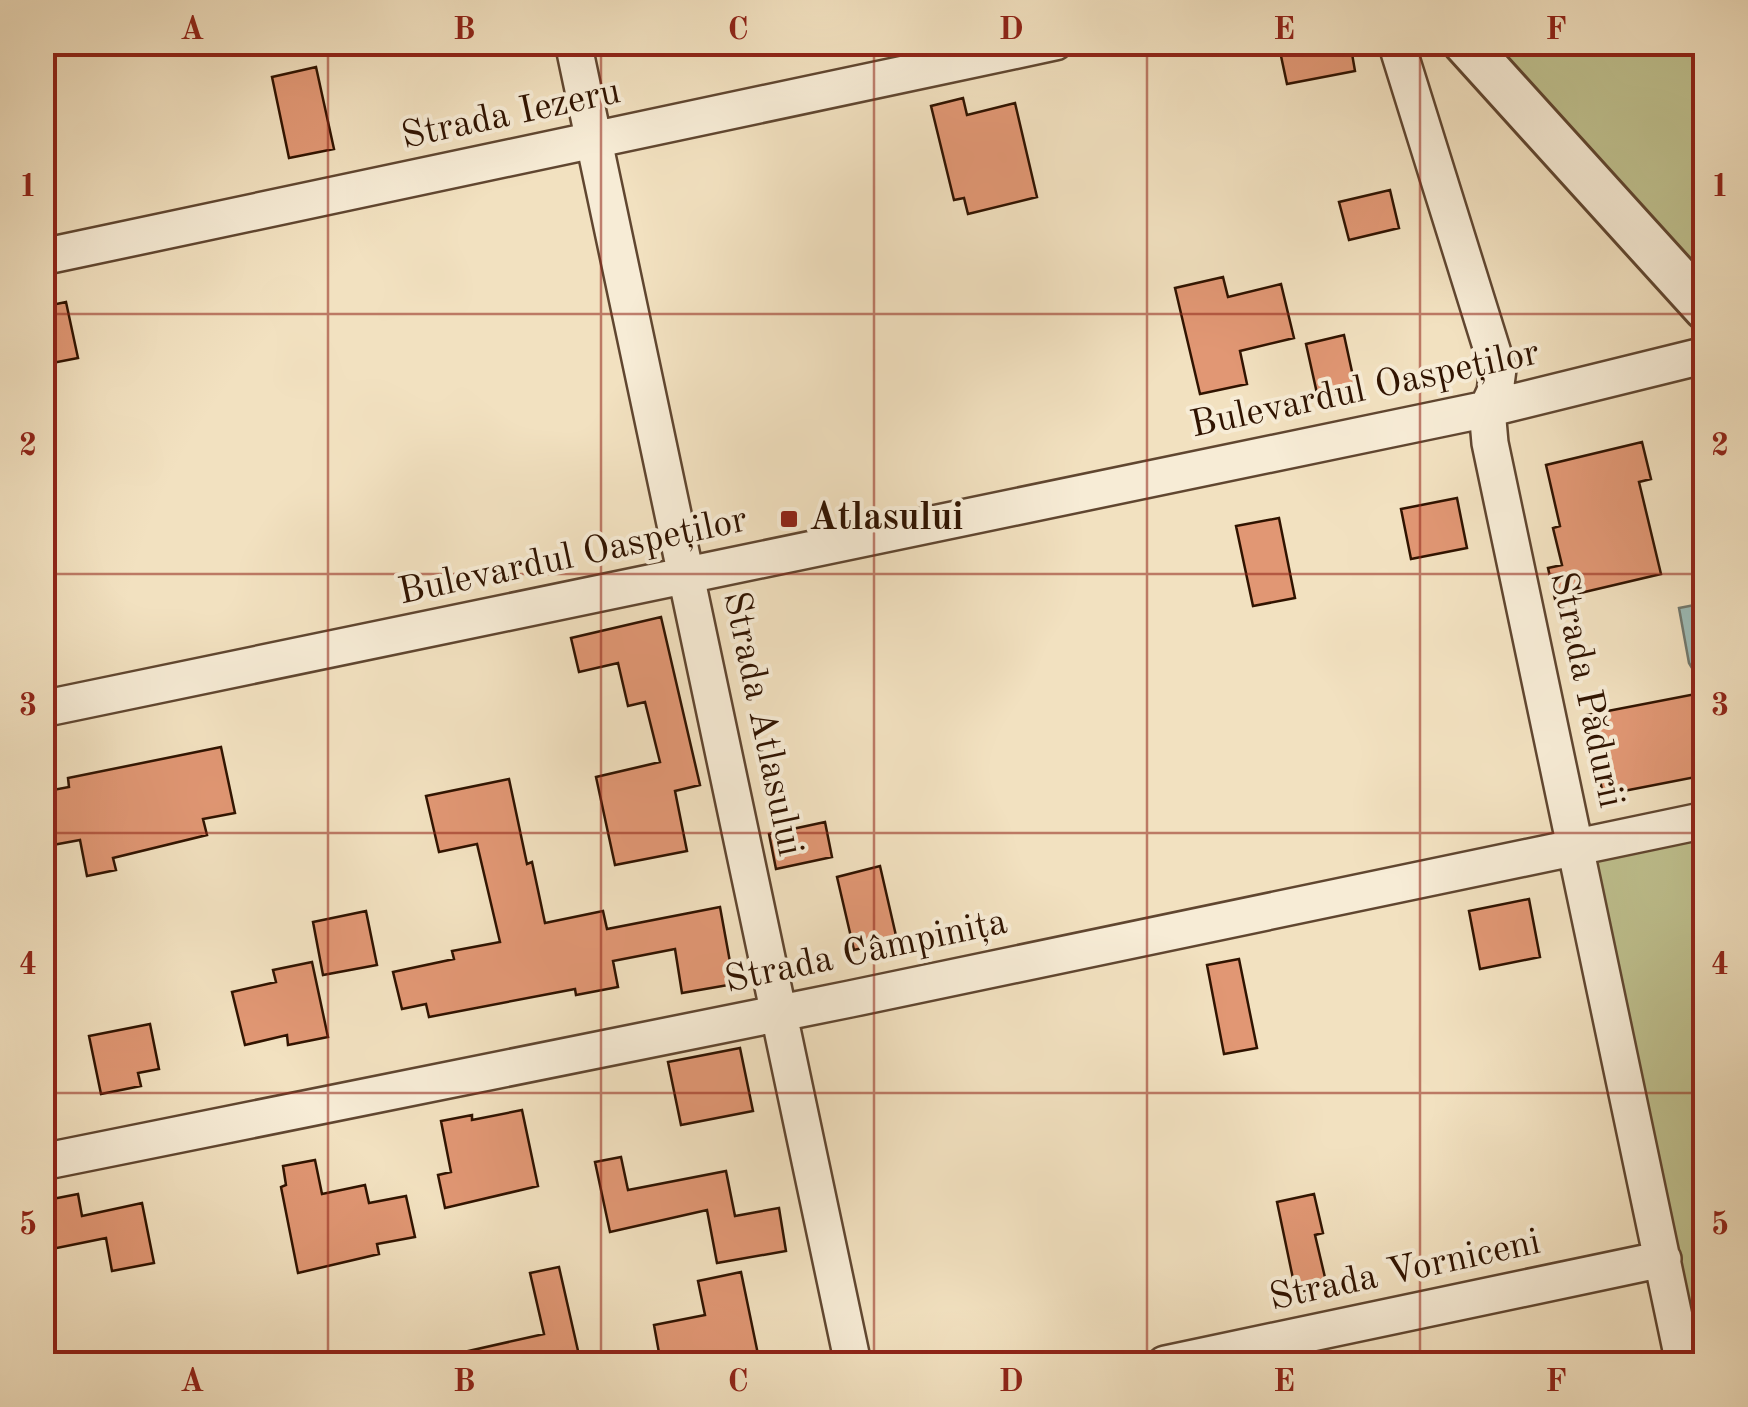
<svg xmlns="http://www.w3.org/2000/svg" width="1748" height="1407" font-family="'Old Standard TT',serif">
	<style>
		.green { fill: #bfc18f; stroke: #786a48; stroke-width: 2.5 }
		.water { fill: #9cbcb8; stroke: #71786e; stroke-width: 2.5 }
		.building { fill: #e19774; stroke: #301300; stroke-width: 2.5 }
		.lines { fill: none; stroke-linecap: round; stroke-linejoin: round }
		.minor-casing { stroke: #604630; stroke-width: 40 }
		.tertiary-casing { stroke: #604630; stroke-width: 48 }
		.minor { stroke: #f7ecd6; stroke-width: 35 }
		.tertiary { stroke: #f7ecd6; stroke-width: 42 }
		.grid { fill: none; stroke: #8f2418; stroke-width: 2.5; stroke-opacity: 0.55 }
		.poi-dot { fill: #8f2418; stroke: #f7ecd6; stroke-width: 4 }
		.labels { text-anchor: middle; dominant-baseline: central; stroke-width: 8; stroke-linejoin: round; paint-order: stroke }
		.street-label { font-size: 38px; fill: #301300; stroke: #f7ecd6 }
		.poi-label { font-size: 38px; font-weight: bold; fill: #301300; stroke: #f7ecd6; text-anchor: start }
		.neatline { fill: none; stroke: #8f2418; stroke-width: 4 }
		.grid-label { font-size: 32px; text-anchor: middle; font-weight: bold; fill: #8f2418 }
	</style>
	<rect width="100%" height="100%" fill="#f2e1c0"/>
	<filter id="stains"><feTurbulence type="fractalNoise" baseFrequency=".002" numOctaves="4"/><feColorMatrix values="0 0 0 0 .2 0 0 0 0 .09 0 0 0 0 .02 0 0 0 .5 -.17"/></filter>
	<radialGradient id="worn" r=".72"><stop offset=".6" stop-color="#630" stop-opacity="0"/><stop offset="1" stop-color="#630" stop-opacity=".3"/></radialGradient>
	<path class="green" d="M 1464,43 L 1705,43 L 1705,309 Z
		M 1705,820 L 1705,1364 L 1684,1364 L 1576,846 Z"/>
	<path class="water" d="M 1705,603 L 1706,603 L 1705,674 L 1695,673 L 1689,663 L 1679,608 Z"/>
	<path class="building" d="M 1278,42 L 1350,42 L 1355,71 L 1287,84 Z
		M 316,67 L 334,149 L 289,158 L 272,77 Z
		M 963,98 L 967,115 L 1015,103 L 1037,197 L 968,214 L 964,198 L 954,200 L 931,106 Z
		M 1390,190 L 1399,228 L 1349,240 L 1339,202 Z
		M 1223,277 L 1228,297 L 1281,284 L 1294,338 L 1240,351 L 1247,384 L 1200,394 L 1175,288 Z
		M 66,302 L 78,358 L 42,365 L 42,307 Z
		M 1344,335 L 1356,390 L 1318,398 L 1306,344 Z
		M 1642,442 L 1651,479 L 1639,482 L 1661,574 L 1555,599 L 1548,568 L 1562,565 L 1553,528 L 1560,526 L 1546,465 Z
		M 1457,498 L 1467,548 L 1411,559 L 1401,509 Z
		M 1279,518 L 1295,598 L 1253,606 L 1236,526 Z
		M 661,617 L 700,785 L 675,791 L 687,851 L 615,865 L 596,777 L 660,762 L 645,702 L 628,706 L 618,663 L 579,672 L 571,638 Z
		M 1706,692 L 1706,775 L 1603,795 L 1587,715 Z
		M 221,747 L 235,813 L 203,819 L 207,835 L 113,858 L 116,870 L 87,876 L 80,840 L 42,847 L 42,792 L 69,787 L 68,778 Z
		M 509,779 L 527,864 L 532,862 L 545,923 L 603,911 L 607,929 L 720,907 L 734,984 L 682,993 L 675,949 L 613,961 L 618,987 L 576,995 L 575,989 L 429,1017 L 426,1004 L 402,1009 L 393,972 L 454,959 L 452,951 L 500,942 L 477,844 L 439,852 L 426,796 Z
		M 825,822 L 832,857 L 776,869 L 769,834 Z
		M 880,866 L 897,940 L 854,950 L 837,877 Z
		M 1529,899 L 1540,957 L 1480,969 L 1469,911 Z
		M 366,911 L 377,965 L 323,975 L 313,922 Z
		M 1239,959 L 1257,1048 L 1224,1054 L 1207,965 Z
		M 312,962 L 328,1037 L 288,1045 L 287,1035 L 245,1045 L 232,992 L 276,982 L 273,970 Z
		M 150,1024 L 159,1069 L 138,1073 L 141,1086 L 101,1094 L 89,1036 Z
		M 740,1048 L 753,1111 L 681,1125 L 668,1062 Z
		M 522,1110 L 538,1186 L 445,1208 L 438,1175 L 451,1172 L 441,1121 L 472,1115 L 472,1120 Z
		M 621,1157 L 628,1190 L 726,1171 L 735,1216 L 779,1208 L 786,1251 L 717,1263 L 707,1210 L 610,1232 L 595,1162 Z
		M 315,1160 L 322,1194 L 365,1185 L 369,1203 L 406,1196 L 415,1237 L 377,1244 L 379,1254 L 298,1273 L 281,1187 L 286,1185 L 283,1166 Z
		M 78,1194 L 82,1216 L 142,1203 L 154,1263 L 112,1271 L 106,1238 L 42,1251 L 42,1201 Z
		M 1314,1194 L 1323,1233 L 1315,1235 L 1327,1286 L 1296,1293 L 1277,1202 Z
		M 559,1267 L 581,1364 L 456,1364 L 455,1354 L 544,1334 L 530,1273 Z
		M 741,1272 L 760,1364 L 661,1364 L 654,1325 L 705,1315 L 698,1281 Z"/>
	<g class="lines">
		<g class="minor-casing">
			<path id="minor" d="M 573,42 L 853,1364
				M 1396,42 L 1498,369 L 1495,392 L 1487,409 L 1490,443 L 1684,1364
				M 42,257 L 1055,42
				M 42,709 L 1487,409 L 1706,355
				M 42,1162 L 850,999 L 1706,820
				M 1165,1364 L 1663,1259"/>
		</g>
		<g class="tertiary-casing">
			<path id="tertiary" d="M 1464,42 L 1706,309"/>
		</g>
		<use href="#minor" class="minor"/>
		<use href="#tertiary" class="tertiary"/>
	</g>
	<path class="grid" d="M 328,42 L 328,1364M 601,42 L 601,1364M 874,42 L 874,1364M 1147,42 L 1147,1364M 1420,42 L 1420,1364M 42,314 L 1706,314M 42,574 L 1706,574M 42,833 L 1706,833M 42,1093 L 1706,1093"/>
	<rect class="poi-dot" x="779" y="509" width="20" height="20" rx="5"/>
	<g class="labels">
		<g class="street-label">
			<text transform="translate(511 115) rotate(-12)">Strada Iezeru</text>
			<text transform="translate(1365 390) rotate(-12)">Bulevardul Oaspeților</text>
			<text transform="translate(573 557) rotate(-12)">Bulevardul Oaspeților</text>
			<text transform="translate(1586 690) rotate(78)">Strada Pădurii</text>
			<text transform="translate(762 724) rotate(78)">Strada Atlasului</text>
			<text transform="translate(866 952) rotate(-12)">Strada Câmpinița</text>
			<text transform="translate(1405 1271) rotate(-12)">Strada Vorniceni</text>
		</g>
		<g class="poi-label">
			<text x="809" y="519">Atlasului</text>
		</g>
	</g>
	<rect width="1748" height="1407" fill="none" stroke="#f2e1c0" stroke-width="110"/>
	<rect x="55" y="55" width="1638" height="1297" class="neatline"/>
	<g class="grid-label">
		<text x="192" y="39">A</text>
		<text x="464" y="39">B</text>
		<text x="738" y="39">C</text>
		<text x="1011" y="39">D</text>
		<text x="1284" y="39">E</text>
		<text x="1556" y="39">F</text>
		<text x="28" y="196">1</text>
		<text x="1720" y="196">1</text>
		<text x="28" y="455">2</text>
		<text x="1720" y="455">2</text>
		<text x="28" y="715">3</text>
		<text x="1720" y="715">3</text>
		<text x="28" y="974">4</text>
		<text x="1720" y="974">4</text>
		<text x="28" y="1234">5</text>
		<text x="1720" y="1234">5</text>
		<text x="192" y="1391">A</text>
		<text x="464" y="1391">B</text>
		<text x="738" y="1391">C</text>
		<text x="1011" y="1391">D</text>
		<text x="1284" y="1391">E</text>
		<text x="1556" y="1391">F</text>
	</g>
	<rect width="100%" height="100%" filter="url(#stains)"/>
	<rect width="100%" height="100%" fill="url(#worn)"/>
</svg>
